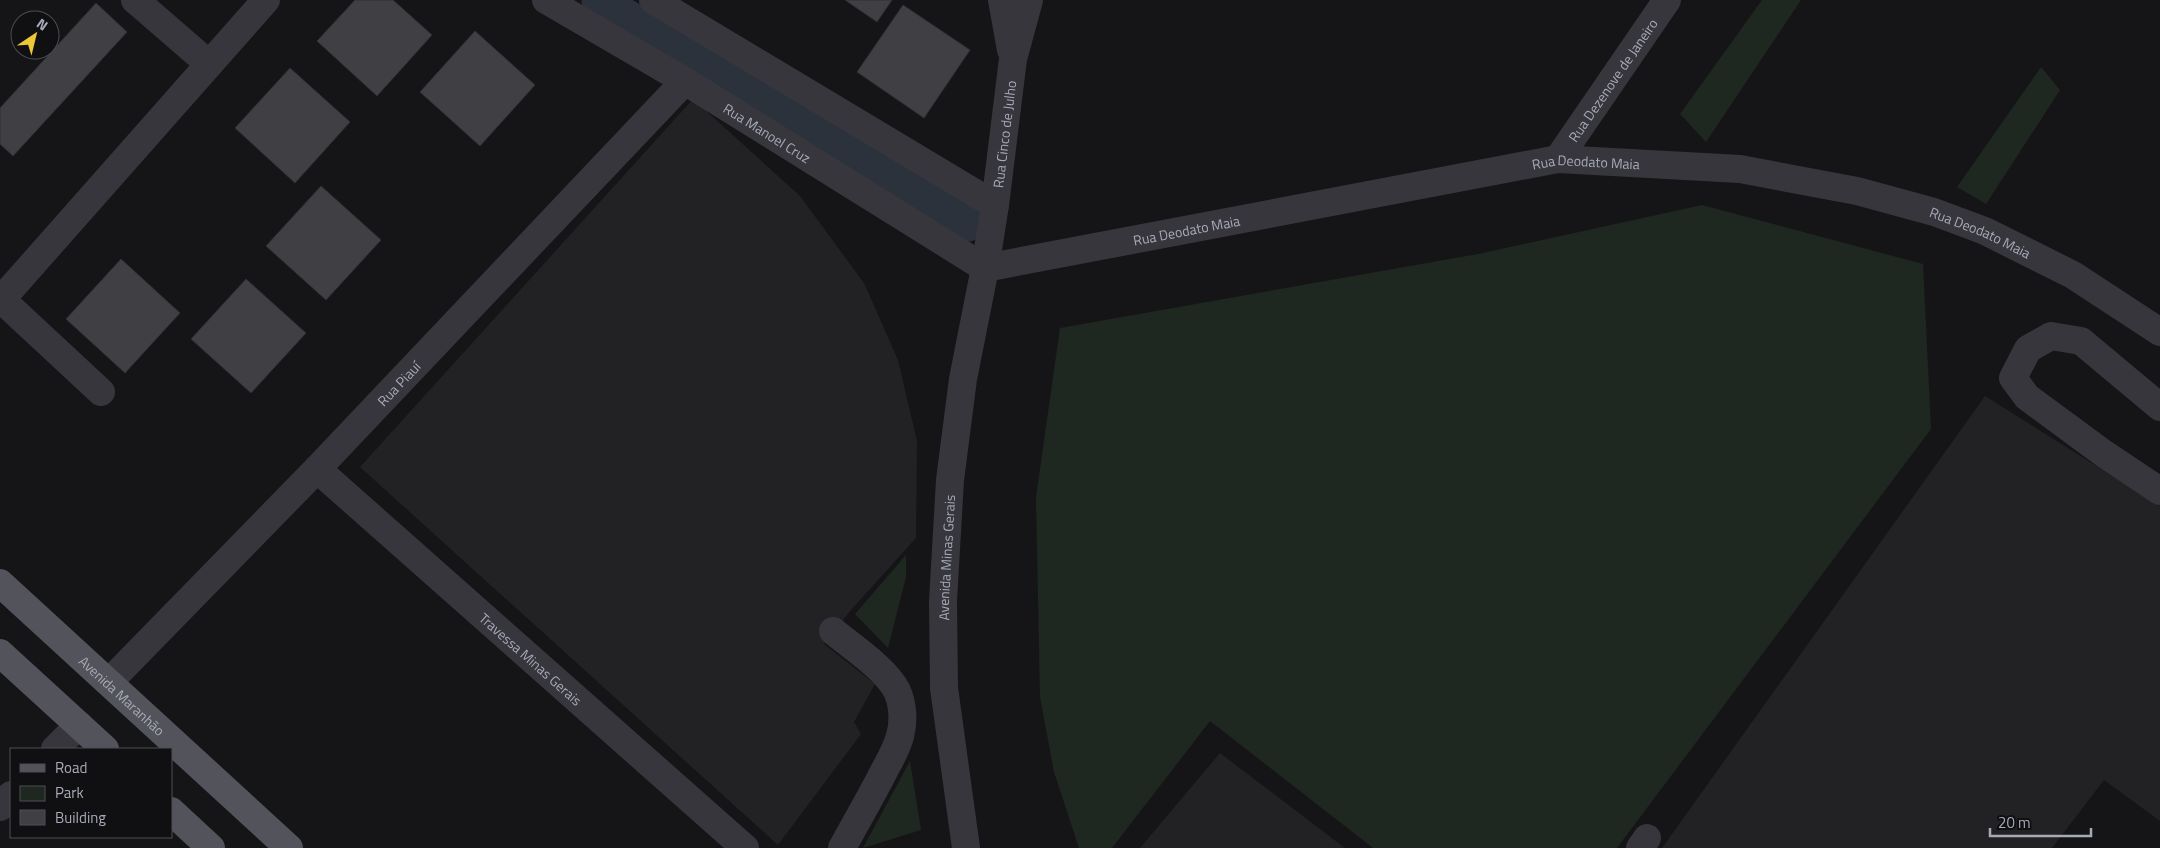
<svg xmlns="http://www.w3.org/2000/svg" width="2160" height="848" font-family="'Titillium Web',sans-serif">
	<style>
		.built { fill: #222124 }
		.green { fill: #1f2721 }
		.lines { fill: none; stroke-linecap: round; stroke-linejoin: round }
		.canal { stroke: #2c323b; stroke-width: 35 }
		.building { fill: #403f44; stroke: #302f33 }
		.minor { stroke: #36363c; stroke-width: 28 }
		.major { stroke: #52535b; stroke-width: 28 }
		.labels { text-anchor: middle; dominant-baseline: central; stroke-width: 4; stroke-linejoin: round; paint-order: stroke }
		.street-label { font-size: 14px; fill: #a7aab7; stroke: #101012 }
	</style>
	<rect width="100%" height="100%" fill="#151517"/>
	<path class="built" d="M 693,99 L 800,196 L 864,283 L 898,360 L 917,441 L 916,538 L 851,610 L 824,644 L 875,684 L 854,722 L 861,734 L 778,845 L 360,467 Z
		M 1985,396 L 2160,506 L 2160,821 L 2104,780 L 2052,848 L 1662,848 Z
		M 1220,753 L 1345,848 L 1140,848 Z"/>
	<path class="green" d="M 1762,0 L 1801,0 L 1706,142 L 1680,114 Z
		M 2041,67 L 2060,90 L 1986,204 L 1957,187 Z
		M 1702,205 L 1923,264 L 1931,429 L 1617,848 L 1373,848 L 1210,721 L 1112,848 L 1079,848 L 1054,772 L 1040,697 L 1036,497 L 1060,328 L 1478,254 Z
		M 906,555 L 906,577 L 888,648 L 855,614 Z
		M 910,761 L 921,830 L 863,848 Z"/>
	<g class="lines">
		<path class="canal" d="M 599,0 L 968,224"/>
	</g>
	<path class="building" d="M 355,0 L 393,0 L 432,35 L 377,96 L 317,41 Z
		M 845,0 L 892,0 L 877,22 Z
		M 96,3 L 127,32 L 13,156 L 0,144 L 0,108 Z
		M 903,5 L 970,50 L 924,118 L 857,72 Z
		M 475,31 L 535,85 L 480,146 L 420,92 Z
		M 290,68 L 350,122 L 295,183 L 235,128 Z
		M 321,186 L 381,240 L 326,300 L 266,246 Z
		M 121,259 L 180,313 L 125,373 L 66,319 Z
		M 246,279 L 306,333 L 251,393 L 191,339 Z"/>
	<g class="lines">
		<g class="minor">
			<path d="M 135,0 L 209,64"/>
			<path id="s1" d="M 546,0 L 685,81 L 985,268"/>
			<path d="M 653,0 L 995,205"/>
			<path d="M 1002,0 L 1011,50"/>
			<path id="s2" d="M 1558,159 L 1667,0"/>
			<path id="s3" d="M 985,268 L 1558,159 L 1740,169 L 1857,191 L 1934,212 L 1985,231 L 2073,275 L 2160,332"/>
			<path d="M 1,299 L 101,392"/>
			<path d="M 0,301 L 266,0"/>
			<path d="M 2160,407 L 2081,341 L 2051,336 L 2028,349 L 2013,378 L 2027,397 L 2103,453 L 2160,491"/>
			<path id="s4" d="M 317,469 L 745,848"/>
			<path d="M 833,631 C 852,647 886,669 897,691 C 903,704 904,722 900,736 C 897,748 890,760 884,771 C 871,797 856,822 842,848"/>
			<path id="s5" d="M 109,682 L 317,469 L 685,81"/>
			<path d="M 55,749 L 79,725"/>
			<path d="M 0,807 L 11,795"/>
			<path id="s6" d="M 966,848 L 944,688 L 943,601 L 950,480 L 963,379 L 985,268 L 995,205 L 1013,59 L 1029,0"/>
			<path d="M 1640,848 L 1647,838"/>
		</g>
		<g class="major">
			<path id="s7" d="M 0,583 L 289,848"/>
			<path d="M 0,653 L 105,749"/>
			<path d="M 171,811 L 211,848"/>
		</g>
	</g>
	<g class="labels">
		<g class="street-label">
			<text stroke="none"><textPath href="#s2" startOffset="96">Rua Dezenove de Janeiro</textPath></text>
			<text stroke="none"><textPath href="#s1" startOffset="258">Rua Manoel Cruz</textPath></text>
			<text stroke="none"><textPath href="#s6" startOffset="720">Rua Cinco de Julho</textPath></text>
			<text stroke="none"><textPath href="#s3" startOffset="611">Rua Deodato Maia</textPath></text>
			<text stroke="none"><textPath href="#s3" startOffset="205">Rua Deodato Maia</textPath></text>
			<text stroke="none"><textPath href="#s3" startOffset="1015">Rua Deodato Maia</textPath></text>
			<text stroke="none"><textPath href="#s5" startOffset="416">Rua Piauí</textPath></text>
			<text stroke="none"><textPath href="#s6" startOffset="292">Avenida Minas Gerais</textPath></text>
			<text stroke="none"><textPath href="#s4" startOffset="286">Travessa Minas Gerais</textPath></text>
			<text stroke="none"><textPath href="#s7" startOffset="166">Avenida Maranhão</textPath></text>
		</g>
	</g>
	<rect x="10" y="748" width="162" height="90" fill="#101012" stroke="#4c4e54"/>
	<rect x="20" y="764" width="25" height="8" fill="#52535b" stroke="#4c4e54"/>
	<text x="55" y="773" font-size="15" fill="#a7aab7">Road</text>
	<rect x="20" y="786" width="25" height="15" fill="#1f2721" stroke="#4c4e54"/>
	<text x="55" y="798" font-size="15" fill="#a7aab7">Park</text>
	<rect x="20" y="810" width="25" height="15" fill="#403f44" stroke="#4c4e54"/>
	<text x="55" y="823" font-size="15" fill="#a7aab7">Building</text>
	<g transform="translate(35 35) rotate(35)"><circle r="24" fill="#101012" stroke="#4c4e54"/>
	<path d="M0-4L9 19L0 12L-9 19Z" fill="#edc837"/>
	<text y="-8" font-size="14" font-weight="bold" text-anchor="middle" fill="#a7aab7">N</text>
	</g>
	<path d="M1990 828v8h101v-8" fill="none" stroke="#a7aab7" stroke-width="2.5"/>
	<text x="1998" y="828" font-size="15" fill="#a7aab7" stroke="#101012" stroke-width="4" paint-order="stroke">20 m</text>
</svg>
